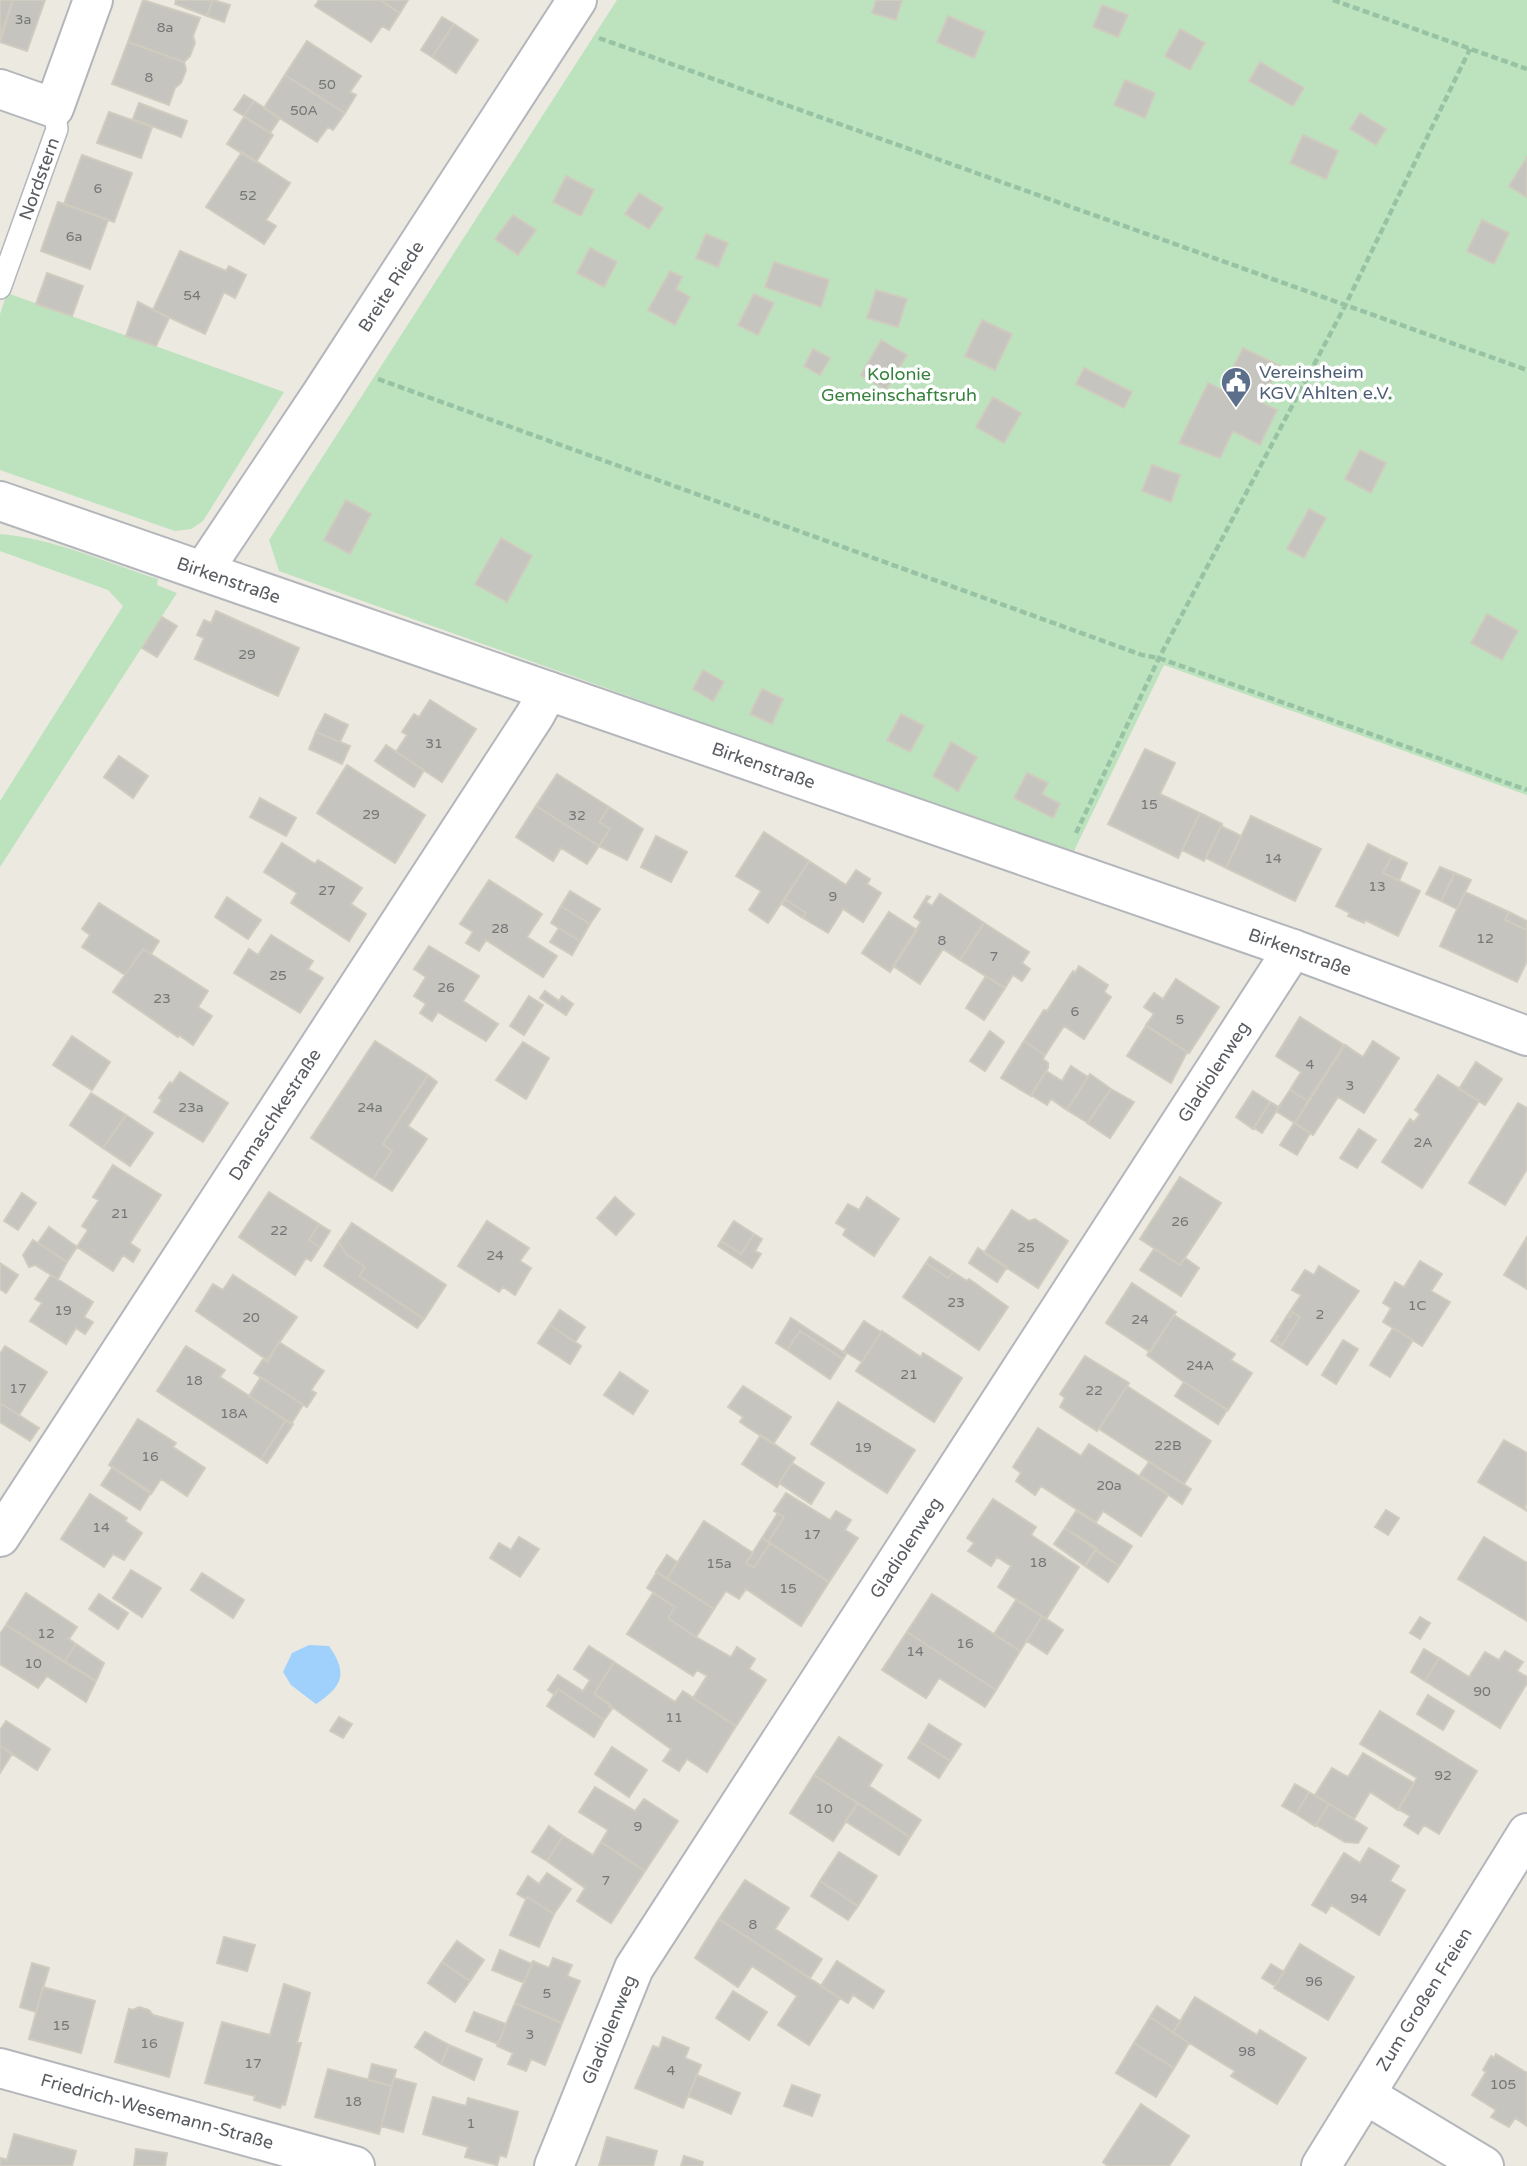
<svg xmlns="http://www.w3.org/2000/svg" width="1527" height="2166" font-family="'Varela Round',sans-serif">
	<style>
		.green { fill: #bde3be }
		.water { fill: #a0d1fc }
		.building { fill: #c6c4be; stroke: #d0cbbf; stroke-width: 2 }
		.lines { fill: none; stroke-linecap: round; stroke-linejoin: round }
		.lane-casing { stroke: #b3b6bb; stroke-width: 24 }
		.street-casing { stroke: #b3b6bb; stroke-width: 42 }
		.path { stroke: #97c3a4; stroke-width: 4.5; stroke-dasharray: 7 3.5; stroke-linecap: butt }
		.lane { stroke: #fff; stroke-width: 21 }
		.street { stroke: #fff; stroke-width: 38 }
		.labels { text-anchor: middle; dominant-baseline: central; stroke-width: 7; stroke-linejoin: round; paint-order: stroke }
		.number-label { font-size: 14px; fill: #747678 }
		.street-label { font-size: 18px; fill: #595c61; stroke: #fff }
		.service-label { font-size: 18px; fill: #4e5e75; stroke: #fff; text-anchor: start }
		.park-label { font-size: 18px; fill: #37823d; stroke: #fff }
	</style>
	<rect width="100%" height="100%" fill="#ece9e0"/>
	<path class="green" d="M 617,0 L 1527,0 L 1527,795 L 1164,665 L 1072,855 L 279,571 L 269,540 Z
		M 7,293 L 284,392 L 203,521 L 191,529 L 175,531 L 0,470 L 0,314 Z
		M 0,534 C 53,538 107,563 158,579 L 157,585 L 177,593 L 0,867 L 0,801 L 123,606 L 108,590 L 0,551 Z"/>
	<path class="water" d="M 309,1645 L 329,1646 C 348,1673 343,1686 316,1704 L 291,1685 L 283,1672 L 292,1653 Z"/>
	<path class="building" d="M 0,0 L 13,0 L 0,37 Z
		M 13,0 L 45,0 L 27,51 L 0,42 Z
		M 143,0 L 200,18 L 193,36 L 195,43 L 190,56 L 184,62 L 128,42 Z
		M 176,0 L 213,0 L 207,16 L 175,4 Z
		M 213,0 L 230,5 L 224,22 L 207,16 Z
		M 319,0 L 380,0 L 400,13 L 389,30 L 382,26 L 371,42 L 315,6 Z
		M 380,0 L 408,0 L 400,13 Z
		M 876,0 L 902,0 L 896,20 L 872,13 Z
		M 1102,5 L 1128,15 L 1118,37 L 1093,27 Z
		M 948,16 L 985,32 L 974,58 L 937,42 Z
		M 442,17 L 454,24 L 432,57 L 421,50 Z
		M 454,24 L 478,40 L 456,73 L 432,57 Z
		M 1180,29 L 1205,43 L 1190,70 L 1165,56 Z
		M 307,41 L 361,76 L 350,92 L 356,95 L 345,113 L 285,75 Z
		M 128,42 L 184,62 L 186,70 L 181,83 L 175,88 L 169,105 L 112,84 Z
		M 1260,62 L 1304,88 L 1293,106 L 1249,81 Z
		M 285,75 L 345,113 L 333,130 L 328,127 L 317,142 L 264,108 Z
		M 1125,80 L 1155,93 L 1145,118 L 1114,105 Z
		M 244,95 L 254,101 L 244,116 L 234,110 Z
		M 254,101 L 280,118 L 270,133 L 244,116 Z
		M 139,103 L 187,121 L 181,137 L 133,119 Z
		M 109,112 L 152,127 L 141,158 L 97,143 Z
		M 1360,113 L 1386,129 L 1376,145 L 1350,129 Z
		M 244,117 L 273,135 L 256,162 L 227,144 Z
		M 1303,135 L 1338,151 L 1326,179 L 1290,163 Z
		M 242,152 L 290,183 L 266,220 L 276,226 L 264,244 L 206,207 Z
		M 82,155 L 132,173 L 114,222 L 64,204 Z
		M 1527,157 L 1527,196 L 1526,197 L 1509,186 Z
		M 566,176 L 594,190 L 581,216 L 553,202 Z
		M 639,193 L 663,208 L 649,229 L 625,214 Z
		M 58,202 L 108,220 L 90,269 L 41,251 Z
		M 513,215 L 536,230 L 518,255 L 495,239 Z
		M 1482,220 L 1509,233 L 1494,264 L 1467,251 Z
		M 706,234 L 728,243 L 718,267 L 696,258 Z
		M 590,248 L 617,262 L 604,287 L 577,273 Z
		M 180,251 L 226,271 L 229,266 L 246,275 L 235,298 L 224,292 L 205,334 L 153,310 Z
		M 774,262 L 829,280 L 821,307 L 765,287 Z
		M 670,271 L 682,277 L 676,289 L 690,297 L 675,325 L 648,310 Z
		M 47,273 L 83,286 L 72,316 L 36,304 Z
		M 876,290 L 907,299 L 898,327 L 867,318 Z
		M 754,294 L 774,303 L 758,335 L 738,325 Z
		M 138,302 L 169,318 L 156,346 L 126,336 Z
		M 982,320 L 1012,334 L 995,370 L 965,356 Z
		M 881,340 L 907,355 L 886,390 L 861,375 Z
		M 1243,348 L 1280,366 L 1261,402 L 1277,410 L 1260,445 L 1233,431 L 1220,458 L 1179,443 L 1208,383 L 1222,390 Z
		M 813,349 L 830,358 L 820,375 L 804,366 Z
		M 1084,368 L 1132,392 L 1124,408 L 1076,384 Z
		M 993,397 L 1021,413 L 1004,443 L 976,427 Z
		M 1360,450 L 1386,463 L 1371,493 L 1345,479 Z
		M 1152,465 L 1180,475 L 1171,502 L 1142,491 Z
		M 346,500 L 371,514 L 350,554 L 324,540 Z
		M 1309,509 L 1326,518 L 1304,558 L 1287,549 Z
		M 501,538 L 532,556 L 507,602 L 475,584 Z
		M 216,611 L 299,648 L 278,696 L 195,659 L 204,638 L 197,635 L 204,620 L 211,623 Z
		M 1487,614 L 1518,631 L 1502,660 L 1471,643 Z
		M 162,617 L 177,626 L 157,657 L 142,648 Z
		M 703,670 L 724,682 L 713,701 L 693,689 Z
		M 762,689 L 783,699 L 772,724 L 750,714 Z
		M 430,700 L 476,729 L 442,782 L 396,752 L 407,735 L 402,732 L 414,714 L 419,717 Z
		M 325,714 L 348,725 L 340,742 L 316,732 Z
		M 901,714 L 924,726 L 910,752 L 887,740 Z
		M 316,732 L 350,746 L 342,764 L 309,749 Z
		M 951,742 L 977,757 L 958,791 L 933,776 Z
		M 386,745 L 424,770 L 414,787 L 375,761 Z
		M 1145,749 L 1175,763 L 1160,794 L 1200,813 L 1178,858 L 1108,824 Z
		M 119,756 L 148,776 L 133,798 L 104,777 Z
		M 347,765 L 425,815 L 395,863 L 317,813 Z
		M 1027,773 L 1048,783 L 1042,794 L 1060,804 L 1053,818 L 1014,798 Z
		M 557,774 L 609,807 L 599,822 L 610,829 L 599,846 L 536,806 Z
		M 260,798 L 296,818 L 286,836 L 250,817 Z
		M 536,806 L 599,846 L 587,864 L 561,848 L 553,861 L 516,837 Z
		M 609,807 L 643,829 L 627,860 L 599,846 L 610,829 L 599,822 Z
		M 1200,813 L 1222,824 L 1204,861 L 1182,850 Z
		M 1251,816 L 1321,849 L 1295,901 L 1226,868 Z
		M 1221,826 L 1241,836 L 1226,868 L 1206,858 Z
		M 764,832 L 809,861 L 768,923 L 749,910 L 761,891 L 736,876 Z
		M 656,836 L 687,852 L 671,882 L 641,867 Z
		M 282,843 L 315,864 L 318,860 L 362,888 L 351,904 L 366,914 L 349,941 L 291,903 L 297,893 L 264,872 Z
		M 1368,844 L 1392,856 L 1383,873 L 1420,891 L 1398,936 L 1365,920 L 1364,923 L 1348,916 L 1350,913 L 1336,906 Z
		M 1392,856 L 1407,863 L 1399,881 L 1383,873 Z
		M 809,861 L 846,885 L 856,870 L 870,879 L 867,884 L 881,893 L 863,922 L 843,909 L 828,933 L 803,918 L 806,913 L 785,899 Z
		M 1440,867 L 1455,873 L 1441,901 L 1426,894 Z
		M 1455,873 L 1471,880 L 1457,909 L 1441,901 Z
		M 489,880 L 542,914 L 527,937 L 557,956 L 543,977 L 486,940 L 479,951 L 466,943 L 473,932 L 460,924 Z
		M 570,891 L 600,909 L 590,924 L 561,906 Z
		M 1465,892 L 1509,912 L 1505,920 L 1527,930 L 1527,961 L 1517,982 L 1440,946 Z
		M 940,894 L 984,923 L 960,960 L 943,949 L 920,984 L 893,966 L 921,922 L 914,917 L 927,896 L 930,897 L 926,902 L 932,906 Z
		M 227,897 L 261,920 L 248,939 L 215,917 Z
		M 785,899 L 806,913 L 803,918 L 782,904 Z
		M 99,903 L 159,941 L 151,954 L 143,949 L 125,975 L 82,947 L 90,935 L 82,929 Z
		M 561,906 L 590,924 L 580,941 L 551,923 Z
		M 889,912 L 917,930 L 890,972 L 862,953 Z
		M 1509,912 L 1527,921 L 1527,930 L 1505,920 Z
		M 984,923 L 1029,952 L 1022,963 L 1030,969 L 1022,981 L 1013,975 L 1005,988 L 960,960 Z
		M 559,928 L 580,941 L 572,955 L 550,942 Z
		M 271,935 L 313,961 L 308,969 L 323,978 L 300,1013 L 234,973 L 249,949 L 258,955 Z
		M 429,946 L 479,976 L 463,1001 L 498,1024 L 486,1041 L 438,1012 L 432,1021 L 420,1013 L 426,1004 L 414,996 L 426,977 L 414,969 Z
		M 143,949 L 208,991 L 198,1007 L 212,1016 L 193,1045 L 179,1035 L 178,1037 L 113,992 Z
		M 1079,966 L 1108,985 L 1104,992 L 1111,997 L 1084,1039 L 1064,1026 L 1045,1055 L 1024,1041 L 1044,1010 L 1047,1011 L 1073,971 L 1075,973 Z
		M 986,976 L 1005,988 L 984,1020 L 966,1008 Z
		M 1176,979 L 1219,1007 L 1189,1053 L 1146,1025 L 1154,1014 L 1144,1007 L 1154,993 L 1163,999 Z
		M 545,991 L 559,1001 L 562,996 L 573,1004 L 566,1015 L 540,998 Z
		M 529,996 L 543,1005 L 524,1035 L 510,1026 Z
		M 1300,1017 L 1344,1045 L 1308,1101 L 1290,1090 L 1301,1072 L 1276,1056 Z
		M 1146,1026 L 1187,1052 L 1171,1083 L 1127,1056 Z
		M 990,1031 L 1004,1042 L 985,1071 L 970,1061 Z
		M 72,1036 L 110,1062 L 92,1090 L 53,1065 Z
		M 375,1041 L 428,1075 L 383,1144 L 392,1151 L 373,1179 L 311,1138 Z
		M 1024,1041 L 1045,1055 L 1043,1059 L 1048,1063 L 1048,1068 L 1031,1096 L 1001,1078 Z
		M 1373,1041 L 1399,1058 L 1364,1113 L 1338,1097 L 1313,1135 L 1295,1123 L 1345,1045 L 1363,1057 Z
		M 523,1042 L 549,1058 L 526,1099 L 496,1080 Z
		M 1476,1062 L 1502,1079 L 1485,1105 L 1459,1089 Z
		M 1071,1066 L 1088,1077 L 1067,1110 L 1051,1099 L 1047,1105 L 1031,1095 L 1046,1071 L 1062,1081 Z
		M 180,1072 L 228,1103 L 203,1142 L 154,1112 L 162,1100 L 159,1098 L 170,1082 L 172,1084 Z
		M 1090,1074 L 1111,1089 L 1088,1123 L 1067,1110 Z
		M 428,1075 L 437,1082 L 408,1126 L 427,1139 L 392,1191 L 373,1179 L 392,1151 L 383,1144 Z
		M 1438,1075 L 1479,1101 L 1422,1188 L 1382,1162 L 1410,1119 L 1414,1122 L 1420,1114 L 1415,1110 Z
		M 1111,1089 L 1134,1102 L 1110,1138 L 1087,1123 Z
		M 1290,1090 L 1308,1101 L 1295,1123 L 1276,1111 Z
		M 1253,1091 L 1270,1102 L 1253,1129 L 1236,1117 Z
		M 91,1093 L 126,1115 L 103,1148 L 70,1125 Z
		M 1270,1102 L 1279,1107 L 1262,1133 L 1254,1128 Z
		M 1518,1103 L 1527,1108 L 1527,1169 L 1505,1205 L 1469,1183 Z
		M 126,1115 L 153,1133 L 130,1166 L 103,1148 Z
		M 1294,1123 L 1310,1133 L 1297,1155 L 1280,1145 Z
		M 1359,1129 L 1376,1140 L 1357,1168 L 1340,1158 Z
		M 113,1165 L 161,1195 L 130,1243 L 140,1250 L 133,1262 L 123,1255 L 113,1271 L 77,1247 L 88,1230 L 82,1226 L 99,1200 L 93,1197 Z
		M 1180,1177 L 1221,1203 L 1180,1265 L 1140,1239 Z
		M 269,1192 L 319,1224 L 309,1240 L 320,1247 L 311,1261 L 306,1258 L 295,1275 L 239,1237 Z
		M 22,1193 L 36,1203 L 18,1230 L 4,1221 Z
		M 615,1197 L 634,1214 L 616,1235 L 597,1218 Z
		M 867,1197 L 899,1219 L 874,1256 L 843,1235 L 846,1229 L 836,1223 L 848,1204 L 859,1210 Z
		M 1012,1210 L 1029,1221 L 1035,1219 L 1068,1241 L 1038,1288 L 984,1253 Z
		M 487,1221 L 529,1248 L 520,1261 L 531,1268 L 515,1295 L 503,1287 L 499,1292 L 458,1266 Z
		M 734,1221 L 754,1234 L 741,1254 L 721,1241 Z
		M 352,1223 L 446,1285 L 424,1319 L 359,1276 L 365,1267 L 346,1254 L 339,1242 Z
		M 319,1224 L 330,1231 L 320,1247 L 309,1240 Z
		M 49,1227 L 77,1247 L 67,1262 L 38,1243 Z
		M 754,1234 L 762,1239 L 755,1251 L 761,1254 L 752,1268 L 718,1246 L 721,1241 L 741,1254 Z
		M 1527,1237 L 1527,1289 L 1504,1275 Z
		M 33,1240 L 67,1262 L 58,1279 L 35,1265 L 29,1267 L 23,1255 Z
		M 339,1242 L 346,1254 L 365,1267 L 359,1276 L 424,1319 L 417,1328 L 324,1266 Z
		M 978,1248 L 1007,1267 L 997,1282 L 969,1263 Z
		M 1154,1249 L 1180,1265 L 1185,1258 L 1199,1268 L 1181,1296 L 1140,1270 Z
		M 930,1257 L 953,1272 L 948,1278 L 926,1263 Z
		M 1420,1261 L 1442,1274 L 1431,1291 L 1450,1302 L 1422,1346 L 1383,1322 L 1391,1308 L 1383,1303 L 1395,1282 L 1404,1287 Z
		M 0,1263 L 18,1275 L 6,1293 L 0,1289 Z
		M 926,1263 L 948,1278 L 953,1272 L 967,1281 L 969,1279 L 1008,1307 L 979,1350 L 903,1297 Z
		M 1319,1266 L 1359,1291 L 1307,1365 L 1271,1341 L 1275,1335 L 1278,1336 L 1275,1340 L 1282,1345 L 1300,1317 L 1293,1312 L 1290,1317 L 1287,1316 L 1301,1295 L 1292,1290 L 1305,1270 L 1314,1275 Z
		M 51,1275 L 93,1302 L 84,1317 L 93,1322 L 85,1334 L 76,1328 L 66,1344 L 30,1321 L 42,1303 L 35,1299 Z
		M 233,1275 L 297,1317 L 267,1360 L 196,1311 L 213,1284 L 223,1290 Z
		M 1132,1283 L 1176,1312 L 1150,1352 L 1106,1323 Z
		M 560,1310 L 585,1327 L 575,1342 L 550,1325 Z
		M 1293,1312 L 1300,1317 L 1282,1345 L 1275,1340 L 1278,1336 L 1275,1335 L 1287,1316 L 1290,1317 Z
		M 1174,1315 L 1235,1354 L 1231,1360 L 1252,1373 L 1228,1410 L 1184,1382 L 1147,1355 Z
		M 791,1318 L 846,1354 L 843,1359 L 800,1331 L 787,1350 L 776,1343 Z
		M 864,1321 L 881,1332 L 862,1362 L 844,1351 Z
		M 550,1325 L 581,1346 L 570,1364 L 538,1343 Z
		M 1393,1328 L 1413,1340 L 1390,1377 L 1370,1365 Z
		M 800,1331 L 843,1359 L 830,1379 L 787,1350 Z
		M 882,1331 L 921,1357 L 923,1353 L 962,1378 L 934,1422 L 856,1371 Z
		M 1343,1340 L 1358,1349 L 1336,1384 L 1322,1375 Z
		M 279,1342 L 324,1371 L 311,1390 L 316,1393 L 307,1407 L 254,1373 L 263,1359 L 268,1362 Z
		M 5,1346 L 47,1372 L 19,1415 L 0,1403 L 0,1354 Z
		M 186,1346 L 225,1370 L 220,1377 L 286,1420 L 261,1459 L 157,1391 Z
		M 1085,1356 L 1129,1383 L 1097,1431 L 1060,1407 L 1065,1398 L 1060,1394 Z
		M 620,1372 L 648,1391 L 633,1414 L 604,1395 Z
		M 261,1377 L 303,1405 L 291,1424 L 249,1396 Z
		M 1184,1382 L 1227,1410 L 1218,1424 L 1175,1396 Z
		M 743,1386 L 791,1417 L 773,1444 L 740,1422 L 743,1417 L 728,1407 Z
		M 1127,1386 L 1211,1441 L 1184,1484 L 1099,1429 Z
		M 838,1402 L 915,1450 L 887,1493 L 811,1444 Z
		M 0,1403 L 39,1428 L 30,1441 L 0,1422 Z
		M 138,1419 L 176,1443 L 173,1447 L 205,1468 L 187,1496 L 161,1479 L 151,1494 L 109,1465 Z
		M 286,1420 L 293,1424 L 267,1463 L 261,1459 Z
		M 1038,1428 L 1081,1456 L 1089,1444 L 1168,1495 L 1141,1536 L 1103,1511 L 1096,1522 L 1041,1486 L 1035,1495 L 1016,1481 L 1021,1473 L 1013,1467 Z
		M 761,1435 L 795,1458 L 777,1487 L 742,1464 Z
		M 1504,1440 L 1527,1453 L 1527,1503 L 1525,1507 L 1527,1511 L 1478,1482 Z
		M 1149,1462 L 1191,1489 L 1182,1504 L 1140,1475 Z
		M 792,1463 L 824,1483 L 811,1504 L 779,1483 Z
		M 113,1467 L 151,1492 L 140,1510 L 101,1485 Z
		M 786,1493 L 830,1520 L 836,1511 L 851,1520 L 845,1530 L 858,1538 L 829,1582 L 768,1542 L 784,1517 L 774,1511 Z
		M 90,1494 L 127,1518 L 125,1521 L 142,1533 L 124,1560 L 113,1554 L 104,1567 L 61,1539 Z
		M 993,1499 L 1036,1527 L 1031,1535 L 1079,1567 L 1046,1619 L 998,1587 L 1011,1566 L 997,1557 L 991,1566 L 968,1551 L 974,1543 L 967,1538 Z
		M 1386,1510 L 1399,1518 L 1388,1535 L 1375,1527 Z
		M 1076,1511 L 1132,1546 L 1119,1566 L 1065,1528 Z
		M 778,1513 L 784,1517 L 768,1542 L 762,1538 Z
		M 704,1521 L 753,1553 L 746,1563 L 754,1568 L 770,1543 L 829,1582 L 801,1626 L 746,1589 L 739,1599 L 726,1591 L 714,1609 L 667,1579 Z
		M 1065,1528 L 1097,1548 L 1085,1566 L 1054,1544 Z
		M 519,1537 L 539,1549 L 520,1577 L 490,1558 L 499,1543 L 511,1550 Z
		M 1484,1537 L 1527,1563 L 1527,1621 L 1458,1579 Z
		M 762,1538 L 770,1543 L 754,1568 L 746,1563 Z
		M 1095,1550 L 1119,1566 L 1108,1582 L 1085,1566 Z
		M 667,1555 L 677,1562 L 667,1579 L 656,1572 Z
		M 131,1570 L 161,1588 L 142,1617 L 113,1598 Z
		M 657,1572 L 714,1609 L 696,1637 L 668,1618 L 675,1607 L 647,1588 Z
		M 202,1573 L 244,1600 L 233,1618 L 191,1590 Z
		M 26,1593 L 77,1627 L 69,1639 L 76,1644 L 64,1662 L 6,1625 Z
		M 653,1593 L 675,1607 L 668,1618 L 696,1637 L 731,1657 L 737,1647 L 755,1659 L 749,1669 L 766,1680 L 736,1726 L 693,1698 L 707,1676 L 697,1670 L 693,1676 L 627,1634 Z
		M 99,1594 L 128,1613 L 118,1629 L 89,1609 Z
		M 932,1594 L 1020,1651 L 996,1690 L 907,1632 Z
		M 1016,1600 L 1042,1616 L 1020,1651 L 994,1634 Z
		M 1042,1616 L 1063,1630 L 1047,1654 L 1027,1641 Z
		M 1420,1617 L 1430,1623 L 1420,1639 L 1410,1633 Z
		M 6,1625 L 96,1681 L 86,1702 L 47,1676 L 38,1688 L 0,1664 L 0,1634 Z
		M 907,1632 L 996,1690 L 985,1707 L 939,1678 L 926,1698 L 882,1670 Z
		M 76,1644 L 104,1663 L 96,1681 L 64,1662 Z
		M 589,1646 L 614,1662 L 594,1694 L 611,1705 L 609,1707 L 612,1709 L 604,1720 L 558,1689 L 555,1695 L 548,1690 L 558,1675 L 583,1691 L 590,1680 L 574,1669 Z
		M 1424,1649 L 1439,1658 L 1425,1681 L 1411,1672 Z
		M 1505,1651 L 1523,1662 L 1517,1671 L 1527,1677 L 1527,1683 L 1500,1728 L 1425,1681 L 1439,1658 L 1469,1677 L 1485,1652 L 1499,1660 Z
		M 614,1662 L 675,1702 L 683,1691 L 736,1726 L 707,1772 L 687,1759 L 679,1771 L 663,1761 L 671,1749 L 594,1694 Z
		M 558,1689 L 604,1720 L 594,1737 L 547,1706 Z
		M 1428,1695 L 1454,1711 L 1443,1730 L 1417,1714 Z
		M 1380,1711 L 1477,1771 L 1439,1834 L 1424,1825 L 1418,1834 L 1404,1825 L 1410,1816 L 1398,1809 L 1417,1778 L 1360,1744 Z
		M 339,1717 L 352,1724 L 343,1738 L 330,1731 Z
		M 6,1721 L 50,1749 L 37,1770 L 0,1746 L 0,1730 Z
		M 929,1724 L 961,1744 L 950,1761 L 919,1741 Z
		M 839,1737 L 882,1765 L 869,1786 L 921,1820 L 910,1837 L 814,1775 Z
		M 919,1741 L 950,1761 L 939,1778 L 908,1758 Z
		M 0,1746 L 12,1754 L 0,1773 Z
		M 612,1747 L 647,1770 L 629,1797 L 595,1774 Z
		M 1363,1753 L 1414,1783 L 1398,1810 L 1370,1792 L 1354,1819 L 1315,1795 L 1332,1768 L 1348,1777 Z
		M 814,1775 L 858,1803 L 833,1841 L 790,1813 Z
		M 1295,1784 L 1309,1792 L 1296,1814 L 1282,1806 Z
		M 595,1787 L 635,1811 L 644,1799 L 678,1821 L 645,1871 L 601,1842 L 608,1830 L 579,1812 Z
		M 1309,1792 L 1329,1804 L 1315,1826 L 1296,1814 Z
		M 858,1803 L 910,1837 L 899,1855 L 845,1821 Z
		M 1329,1804 L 1367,1828 L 1358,1843 L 1345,1842 L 1316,1825 Z
		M 549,1826 L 563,1836 L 547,1861 L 532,1852 Z
		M 563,1836 L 593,1855 L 601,1842 L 645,1871 L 611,1923 L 577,1901 L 585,1888 L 547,1861 Z
		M 1369,1848 L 1399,1866 L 1390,1881 L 1405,1890 L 1379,1935 L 1331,1905 L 1326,1913 L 1312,1905 L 1344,1853 L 1360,1863 Z
		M 839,1852 L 877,1876 L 858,1906 L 820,1881 Z
		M 547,1873 L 571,1889 L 554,1914 L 527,1897 L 526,1899 L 517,1894 L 528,1876 L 539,1884 Z
		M 745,1880 L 789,1908 L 775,1929 L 822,1959 L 810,1978 L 719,1919 Z
		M 820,1881 L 858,1906 L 848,1920 L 811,1896 Z
		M 527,1897 L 554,1914 L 539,1947 L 510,1935 Z
		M 719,1919 L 840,1998 L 809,2045 L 778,2025 L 797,1996 L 752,1966 L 738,1987 L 695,1958 Z
		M 224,1937 L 255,1945 L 247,1971 L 217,1963 Z
		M 457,1941 L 484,1960 L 470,1981 L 442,1962 Z
		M 1300,1944 L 1354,1977 L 1328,2020 L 1274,1988 Z
		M 500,1950 L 532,1964 L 524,1983 L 492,1970 Z
		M 553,1958 L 572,1965 L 567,1976 L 580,1981 L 562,2023 L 515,2003 L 533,1961 L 549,1968 Z
		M 837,1961 L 884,1991 L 873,2008 L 853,1995 L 848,2003 L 821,1986 Z
		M 442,1962 L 470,1981 L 455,2002 L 428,1983 Z
		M 32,1963 L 49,1968 L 36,2012 L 20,2007 Z
		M 1271,1964 L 1284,1972 L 1275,1986 L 1262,1978 Z
		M 284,1984 L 310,1993 L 297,2043 L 301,2043 L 285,2105 L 282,2104 L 280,2108 L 254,2100 L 255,2096 L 205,2083 L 222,2022 L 270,2035 Z
		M 43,1987 L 95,2001 L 81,2053 L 29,2039 Z
		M 733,1991 L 767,2012 L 749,2040 L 716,2018 Z
		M 1195,1997 L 1257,2035 L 1260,2030 L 1306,2058 L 1277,2104 L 1231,2076 L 1235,2071 L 1173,2033 Z
		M 515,2003 L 562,2023 L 545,2065 L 531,2059 L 526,2071 L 508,2064 L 513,2053 L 497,2046 Z
		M 1157,2006 L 1180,2021 L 1173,2032 L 1150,2017 Z
		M 139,2007 L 149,2010 L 153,2015 L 183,2023 L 169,2077 L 115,2062 L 129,2009 L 133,2010 Z
		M 474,2012 L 506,2024 L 498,2044 L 466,2031 Z
		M 1150,2017 L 1189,2043 L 1174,2068 L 1134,2043 Z
		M 425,2032 L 449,2045 L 441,2064 L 415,2047 Z
		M 663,2037 L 689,2048 L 685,2058 L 701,2065 L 683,2108 L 635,2088 L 653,2046 L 659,2048 Z
		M 1134,2043 L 1174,2068 L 1156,2097 L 1116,2073 Z
		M 449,2045 L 482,2059 L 474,2080 L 441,2064 Z
		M 1496,2054 L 1527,2073 L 1527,2126 L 1515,2118 L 1509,2127 L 1491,2117 L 1496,2110 L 1472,2095 L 1486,2072 L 1483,2070 L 1491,2056 L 1494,2058 Z
		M 372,2064 L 396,2070 L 392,2086 L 368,2080 Z
		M 328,2069 L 392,2086 L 379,2134 L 315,2117 Z
		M 697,2075 L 740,2093 L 731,2114 L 688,2096 Z
		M 394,2078 L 416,2084 L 403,2132 L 381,2126 Z
		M 792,2085 L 820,2095 L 812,2116 L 784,2106 Z
		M 433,2097 L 466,2106 L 468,2098 L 518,2112 L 506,2157 L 500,2155 L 497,2165 L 465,2157 L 468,2147 L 423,2134 Z
		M 1141,2104 L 1189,2136 L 1169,2166 L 1108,2166 L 1103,2162 Z
		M 14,2134 L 76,2151 L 72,2166 L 0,2166 L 1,2158 L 7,2160 Z
		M 607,2137 L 657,2151 L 653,2166 L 599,2166 Z
		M 136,2149 L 167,2153 L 165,2166 L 134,2166 Z
		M 684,2156 L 703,2162 L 702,2166 L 681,2166 Z"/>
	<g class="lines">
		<g class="lane-casing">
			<g id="lane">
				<path id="s1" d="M 0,288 L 57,129 L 54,108"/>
			</g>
		</g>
		<g class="street-casing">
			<g id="street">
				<path d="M 0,89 L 54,108 L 93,0"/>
				<path id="s2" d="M 0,501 L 1293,949 L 1527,1036"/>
				<path id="s3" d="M 203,571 L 322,393 L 577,0"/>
				<path id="s4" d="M 0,1537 L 535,715 L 548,691"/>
				<path id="s5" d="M 0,2068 L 355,2166"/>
				<path d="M 1366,2095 L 1484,2166"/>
				<path id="s6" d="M 554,2166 L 634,1968 L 1293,949"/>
				<path id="s7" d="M 1321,2166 L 1527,1833"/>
			</g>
		</g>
		<path class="path" d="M 1333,0 L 1527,69
			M 599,38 L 1527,370
			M 378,379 L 1142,655 L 1159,658 L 1527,790
			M 1076,833 L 1159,658 L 1346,304 L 1470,49"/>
		<use href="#lane" class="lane"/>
		<use href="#street" class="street"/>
	</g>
	<defs>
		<g id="civic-pin" transform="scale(1.575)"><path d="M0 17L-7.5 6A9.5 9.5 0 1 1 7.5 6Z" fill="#5c6f8a" stroke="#fff"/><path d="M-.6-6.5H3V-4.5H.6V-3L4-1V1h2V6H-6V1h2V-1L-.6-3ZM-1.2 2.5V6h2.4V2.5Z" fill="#fff"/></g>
	</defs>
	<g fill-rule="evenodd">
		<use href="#civic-pin" x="1236" y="382"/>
	</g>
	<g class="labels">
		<g class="number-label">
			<text x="23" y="19">3a</text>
			<text x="165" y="27">8a</text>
			<text x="149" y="77">8</text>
			<text x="327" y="84">50</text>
			<text x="304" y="110">50A</text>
			<text x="98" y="188">6</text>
			<text x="248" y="195">52</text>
			<text x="74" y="236">6a</text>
			<text x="192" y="295">54</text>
			<text x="247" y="654">29</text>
			<text x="434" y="743">31</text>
			<text x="1149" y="804">15</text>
			<text x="371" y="814">29</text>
			<text x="577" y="815">32</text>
			<text x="1273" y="858">14</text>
			<text x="1377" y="886">13</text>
			<text x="327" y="890">27</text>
			<text x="833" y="896">9</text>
			<text x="500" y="928">28</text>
			<text x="1485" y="938">12</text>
			<text x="942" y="940">8</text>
			<text x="994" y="956">7</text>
			<text x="278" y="975">25</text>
			<text x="446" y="987">26</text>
			<text x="162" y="998">23</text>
			<text x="1075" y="1011">6</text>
			<text x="1180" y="1019">5</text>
			<text x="1310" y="1064">4</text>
			<text x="1350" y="1085">3</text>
			<text x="191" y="1107">23a</text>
			<text x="370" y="1107">24a</text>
			<text x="1423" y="1142">2A</text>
			<text x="120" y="1213">21</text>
			<text x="1180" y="1221">26</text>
			<text x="279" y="1230">22</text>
			<text x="1026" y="1247">25</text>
			<text x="495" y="1255">24</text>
			<text x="956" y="1302">23</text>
			<text x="1417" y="1305">1C</text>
			<text x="63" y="1310">19</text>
			<text x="1320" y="1314">2</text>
			<text x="251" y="1317">20</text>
			<text x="1140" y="1319">24</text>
			<text x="1200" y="1365">24A</text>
			<text x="909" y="1374">21</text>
			<text x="194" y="1380">18</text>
			<text x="18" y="1388">17</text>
			<text x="1094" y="1390">22</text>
			<text x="234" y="1413">18A</text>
			<text x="1168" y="1445">22B</text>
			<text x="863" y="1447">19</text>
			<text x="150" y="1456">16</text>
			<text x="1109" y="1485">20a</text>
			<text x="101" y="1527">14</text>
			<text x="812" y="1534">17</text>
			<text x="1038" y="1562">18</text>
			<text x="719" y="1563">15a</text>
			<text x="788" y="1588">15</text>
			<text x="46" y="1633">12</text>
			<text x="965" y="1643">16</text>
			<text x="915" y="1651">14</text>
			<text x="33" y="1663">10</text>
			<text x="1482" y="1691">90</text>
			<text x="674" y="1717">11</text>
			<text x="1443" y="1775">92</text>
			<text x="824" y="1808">10</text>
			<text x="638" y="1826">9</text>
			<text x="606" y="1880">7</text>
			<text x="1359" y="1898">94</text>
			<text x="753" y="1924">8</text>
			<text x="1314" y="1981">96</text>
			<text x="547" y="1993">5</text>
			<text x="61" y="2025">15</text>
			<text x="530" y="2034">3</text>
			<text x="149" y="2043">16</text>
			<text x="1247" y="2051">98</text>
			<text x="253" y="2063">17</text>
			<text x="671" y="2070">4</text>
			<text x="1503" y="2084">105</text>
			<text x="353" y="2101">18</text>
			<text x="471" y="2123">1</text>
		</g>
		<g class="street-label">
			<text stroke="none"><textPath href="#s1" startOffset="116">Nordstern</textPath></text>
			<text stroke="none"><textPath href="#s3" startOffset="341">Breite Riede</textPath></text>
			<text stroke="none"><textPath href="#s2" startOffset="242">Birkenstraße</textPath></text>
			<text stroke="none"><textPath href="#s2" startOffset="808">Birkenstraße</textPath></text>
			<text stroke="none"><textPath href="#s2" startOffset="1376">Birkenstraße</textPath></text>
			<text stroke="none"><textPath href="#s6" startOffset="1281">Gladiolenweg</textPath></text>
			<text stroke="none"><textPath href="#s4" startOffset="504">Damaschkestraße</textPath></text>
			<text stroke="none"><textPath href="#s6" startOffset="714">Gladiolenweg</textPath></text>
			<text stroke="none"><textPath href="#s7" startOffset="196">Zum Großen Freien</textPath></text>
			<text stroke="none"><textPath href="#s6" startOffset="147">Gladiolenweg</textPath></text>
			<text stroke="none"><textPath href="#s5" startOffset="163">Friedrich-Wesemann-Straße</textPath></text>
		</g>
		<g class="service-label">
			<text x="1259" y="372">Vereinsheim<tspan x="1259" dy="21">KGV Ahlten e.V.</tspan></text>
		</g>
		<g class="park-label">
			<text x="899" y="374">Kolonie<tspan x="899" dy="21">Gemeinschaftsruh</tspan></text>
		</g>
	</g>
</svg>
